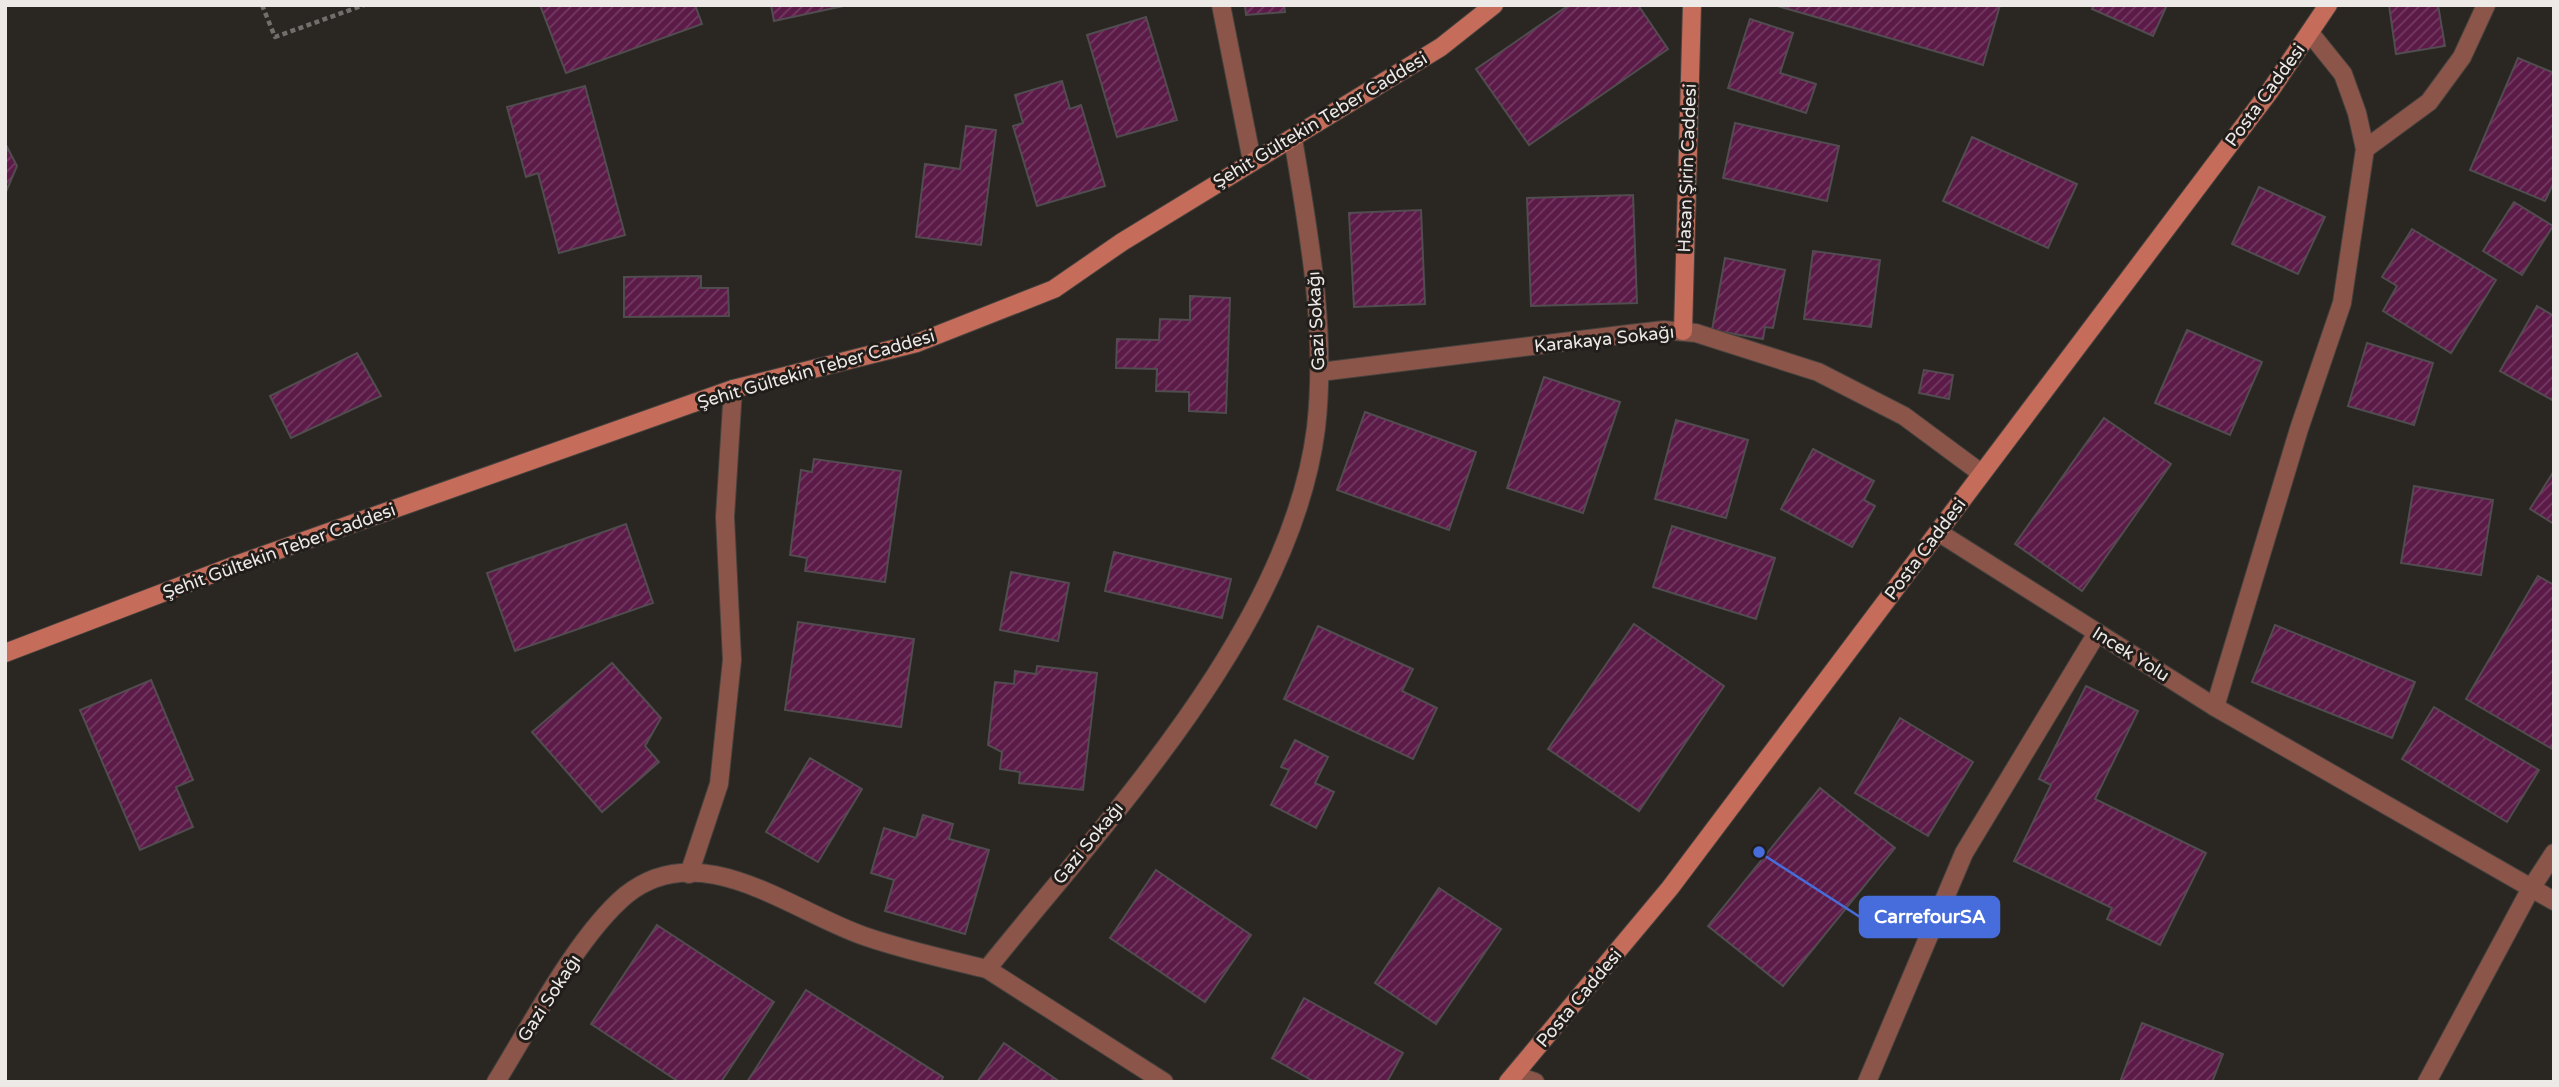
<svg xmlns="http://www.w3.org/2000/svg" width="2559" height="1087" font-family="'Varela Round',sans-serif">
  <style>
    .building { fill: url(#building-hatch); stroke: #514c4f; stroke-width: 2 }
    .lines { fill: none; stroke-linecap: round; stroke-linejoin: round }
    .street-casing { stroke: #45423e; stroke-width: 20 }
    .secondary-casing { stroke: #45423e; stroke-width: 20 }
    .path { stroke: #716e6b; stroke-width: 4.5; stroke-dasharray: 5 3.5; stroke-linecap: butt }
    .street { stroke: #8c5549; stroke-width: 18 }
    .secondary { stroke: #c56d5a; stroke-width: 18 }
    .labels { text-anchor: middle; stroke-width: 6; stroke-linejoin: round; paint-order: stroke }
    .street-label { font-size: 18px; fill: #ece9e7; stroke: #211d1a }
    .leader { fill: none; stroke: #466ddb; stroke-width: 2.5 }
    .callout-dot { fill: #466ddb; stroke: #211d1a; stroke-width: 2.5 }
    .callout { fill: #466ddb; stroke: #466ddb; stroke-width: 2.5 }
    .callout-label { font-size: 19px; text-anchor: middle; font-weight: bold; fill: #fff }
  </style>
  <defs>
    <pattern id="building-hatch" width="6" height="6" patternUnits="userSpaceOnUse" patternTransform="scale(1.75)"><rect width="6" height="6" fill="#5b1a47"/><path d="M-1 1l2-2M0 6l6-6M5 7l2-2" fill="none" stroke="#733b62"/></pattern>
  </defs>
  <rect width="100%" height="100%" fill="#2a2723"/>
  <g class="building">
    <path d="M 540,5 L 695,5 L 702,24 L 566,73 Z"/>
    <path d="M 771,5 L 848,5 L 774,21 Z"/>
    <path d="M 1245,5 L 1284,5 L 1285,12 L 1246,15 Z"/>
    <path d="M 1569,5 L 1638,5 L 1668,49 L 1529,145 L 1476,69 Z"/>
    <path d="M 1774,5 L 2000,5 L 1983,65 Z"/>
    <path d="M 2094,5 L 2167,5 L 2153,36 L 2092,9 Z"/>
    <path d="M 2389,5 L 2438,5 L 2445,46 L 2396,54 Z"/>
    <path d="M 1146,17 L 1177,120 L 1117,137 L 1087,35 Z"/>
    <path d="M 1750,19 L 1793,33 L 1780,73 L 1816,84 L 1806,113 L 1728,88 Z"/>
    <path d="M 2518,58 L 2554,73 L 2554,182 L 2545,201 L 2470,170 Z"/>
    <path d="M 1062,81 L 1070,109 L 1081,105 L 1105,186 L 1037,206 L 1013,126 L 1023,123 L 1015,95 Z"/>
    <path d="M 585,86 L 625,235 L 559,253 L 538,173 L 526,177 L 507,107 Z"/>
    <path d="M 1735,123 L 1839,146 L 1827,201 L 1723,178 Z"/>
    <path d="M 966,126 L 996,130 L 981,245 L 916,237 L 925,164 L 960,169 Z"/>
    <path d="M 1972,137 L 2077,184 L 2048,248 L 1943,201 Z"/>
    <path d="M 5,143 L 17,166 L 5,194 Z"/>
    <path d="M 2259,187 L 2325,217 L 2298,274 L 2232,244 Z"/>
    <path d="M 1633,195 L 1637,303 L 1531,306 L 1527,198 Z"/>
    <path d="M 2514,202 L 2553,226 L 2522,275 L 2483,251 Z"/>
    <path d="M 1421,210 L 1425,304 L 1354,307 L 1349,213 Z"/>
    <path d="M 2412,229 L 2496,280 L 2451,353 L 2383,311 L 2397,286 L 2382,277 Z"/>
    <path d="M 1813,251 L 1880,260 L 1871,327 L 1804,319 Z"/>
    <path d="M 1725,258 L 1785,270 L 1773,328 L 1765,327 L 1763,339 L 1712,330 Z"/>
    <path d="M 701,276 L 701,288 L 728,288 L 729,316 L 624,317 L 624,277 Z"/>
    <path d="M 1190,296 L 1230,298 L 1226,413 L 1189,411 L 1189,392 L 1156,391 L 1157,369 L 1116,368 L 1117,339 L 1159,340 L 1160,319 L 1190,320 Z"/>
    <path d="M 2537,306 L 2554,316 L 2554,401 L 2500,371 Z"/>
    <path d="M 2187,330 L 2262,362 L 2230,435 L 2155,403 Z"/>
    <path d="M 2367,343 L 2433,363 L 2414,425 L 2348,406 Z"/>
    <path d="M 357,353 L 381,396 L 291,438 L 270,396 Z"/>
    <path d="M 1924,370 L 1953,375 L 1949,399 L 1919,393 Z"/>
    <path d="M 1544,377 L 1620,402 L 1583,513 L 1507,488 Z"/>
    <path d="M 1365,412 L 1476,452 L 1449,530 L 1337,490 Z"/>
    <path d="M 2104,418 L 2171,464 L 2082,591 L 2015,544 Z"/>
    <path d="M 1676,420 L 1748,440 L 1726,518 L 1655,499 Z"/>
    <path d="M 1813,449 L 1874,481 L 1864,500 L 1875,506 L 1852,547 L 1781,509 Z"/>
    <path d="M 814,459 L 901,471 L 885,582 L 805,571 L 807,558 L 790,555 L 801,470 L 812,472 Z"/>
    <path d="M 2554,471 L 2554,524 L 2530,509 Z"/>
    <path d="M 2414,486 L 2493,500 L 2481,575 L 2401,563 Z"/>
    <path d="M 626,524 L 653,603 L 515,651 L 487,573 Z"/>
    <path d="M 1672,526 L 1775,558 L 1756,619 L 1653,587 Z"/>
    <path d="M 1114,552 L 1231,579 L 1222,618 L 1105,591 Z"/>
    <path d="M 1011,572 L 1069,583 L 1058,641 L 1000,630 Z"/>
    <path d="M 2538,576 L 2554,585 L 2554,750 L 2466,699 Z"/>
    <path d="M 798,622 L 914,639 L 901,727 L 785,710 Z"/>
    <path d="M 1634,624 L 1724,686 L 1639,811 L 1548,749 Z"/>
    <path d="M 2275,625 L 2415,682 L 2392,738 L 2252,682 Z"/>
    <path d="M 1318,626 L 1413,669 L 1402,691 L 1437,708 L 1413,759 L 1284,699 Z"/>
    <path d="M 612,663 L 661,718 L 645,746 L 659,762 L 602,812 L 532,732 Z"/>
    <path d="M 1037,666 L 1097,673 L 1083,790 L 1019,783 L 1020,772 L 1000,769 L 1002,752 L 988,745 L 995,682 L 1014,684 L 1015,671 L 1036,674 Z"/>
    <path d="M 151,680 L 193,780 L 176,787 L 193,827 L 140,850 L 80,710 Z"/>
    <path d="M 2086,686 L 2138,711 L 2095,799 L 2206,853 L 2160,945 L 2107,919 L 2112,908 L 2014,861 L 2051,785 L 2039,779 Z"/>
    <path d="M 2434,707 L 2539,770 L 2507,822 L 2402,759 Z"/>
    <path d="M 1900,718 L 1973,762 L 1928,836 L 1855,793 Z"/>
    <path d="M 1295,740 L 1328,757 L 1315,783 L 1334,792 L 1316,828 L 1271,805 L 1289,770 L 1281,767 Z"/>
    <path d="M 810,758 L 862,789 L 818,862 L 766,832 Z"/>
    <path d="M 1820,788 L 1895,848 L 1783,986 L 1708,926 Z"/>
    <path d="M 923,815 L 953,824 L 949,839 L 989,850 L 965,934 L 885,911 L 894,880 L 871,873 L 884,828 L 916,838 Z"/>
    <path d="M 1156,870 L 1251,935 L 1205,1002 L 1110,938 Z"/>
    <path d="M 1439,888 L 1501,929 L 1436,1024 L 1375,983 Z"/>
    <path d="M 657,925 L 774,1002 L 721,1082 L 679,1082 L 591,1024 Z"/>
    <path d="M 806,990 L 943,1077 L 941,1082 L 747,1082 Z"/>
    <path d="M 1304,998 L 1403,1053 L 1387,1082 L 1315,1082 L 1272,1058 Z"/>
    <path d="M 2142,1023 L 2223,1054 L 2212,1082 L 2120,1082 Z"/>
    <path d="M 1004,1043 L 1060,1082 L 977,1082 Z"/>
  </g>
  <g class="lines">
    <defs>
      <g id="street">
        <path d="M 1221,5 L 1252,161"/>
        <path d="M 2365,149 L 2429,102 L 2462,57 L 2486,5"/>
        <path d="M 1320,372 L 1629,334 L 1664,330 L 1696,333 L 1818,372 L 1904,416 L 1981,473"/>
        <path d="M 1938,532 L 2215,707 L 2554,901"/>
        <path d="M 2215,707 L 2299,429 L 2342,303 L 2365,149 L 2357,113 L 2343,74 L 2310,33"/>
        <path d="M 689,874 L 719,784 L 732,660 L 725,517 L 733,389"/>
        <path d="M 987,969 L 1164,1082"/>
        <path d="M 1514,1075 L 1535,1082"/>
        <path d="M 496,1082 C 530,1027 578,935 626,895 C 701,835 791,911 864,936 C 904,950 945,959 987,969 C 1109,817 1291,627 1316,428 C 1327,331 1309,234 1293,139"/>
        <path d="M 1867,1082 L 1964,853 L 2097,633"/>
        <path d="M 2427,1082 L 2530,890 L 2554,853"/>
      </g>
      <g id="secondary">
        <path d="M 1683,331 L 1692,5"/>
        <path d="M 5,653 L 233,566 L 733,389 L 917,343 L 1054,289 L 1122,242 L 1441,47 L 1494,5"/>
        <path d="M 1508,1082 L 1670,888 L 2270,91 L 2328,5"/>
      </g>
    </defs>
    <use href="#street" class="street-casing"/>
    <use href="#secondary" class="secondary-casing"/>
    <path class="path" d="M 262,5 L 275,37 L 364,5"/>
    <use href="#street" class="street"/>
    <use href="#secondary" class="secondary"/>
  </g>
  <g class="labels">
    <g class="street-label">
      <text transform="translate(2265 95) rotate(-54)" y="6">Posta Caddesi</text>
      <text transform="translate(1320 120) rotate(-31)" y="6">Şehit Gültekin Teber Caddesi</text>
      <text transform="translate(1687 168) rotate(-88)" y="6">Hasan Şirin Caddesi</text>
      <text transform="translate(1316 321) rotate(-93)" y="6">Gazi Sokağı</text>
      <text transform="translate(1604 339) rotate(-6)" y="6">Karakaya Sokağı</text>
      <text transform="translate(816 369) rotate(-16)" y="6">Şehit Gültekin Teber Caddesi</text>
      <text transform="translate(1925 549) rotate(-53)" y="6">Posta Caddesi</text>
      <text transform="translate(279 551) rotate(-20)" y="6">Şehit Gültekin Teber Caddesi</text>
      <text transform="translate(2131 654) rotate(32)" y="6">Incek Yolu</text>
      <text transform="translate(1088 843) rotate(-51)" y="6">Gazi Sokağı</text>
      <text transform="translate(549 998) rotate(-57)" y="6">Gazi Sokağı</text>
      <text transform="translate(1579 998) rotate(-50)" y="6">Posta Caddesi</text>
    </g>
  </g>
  <path class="leader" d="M1759 852L1860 917"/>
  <circle class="callout-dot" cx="1759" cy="852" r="7"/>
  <rect class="callout" x="1860" y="897" width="139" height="40" rx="7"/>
  <g class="callout-label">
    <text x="1930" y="923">CarrefourSA</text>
  </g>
  <rect width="2559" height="1087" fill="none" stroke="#ece9e7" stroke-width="14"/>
</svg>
